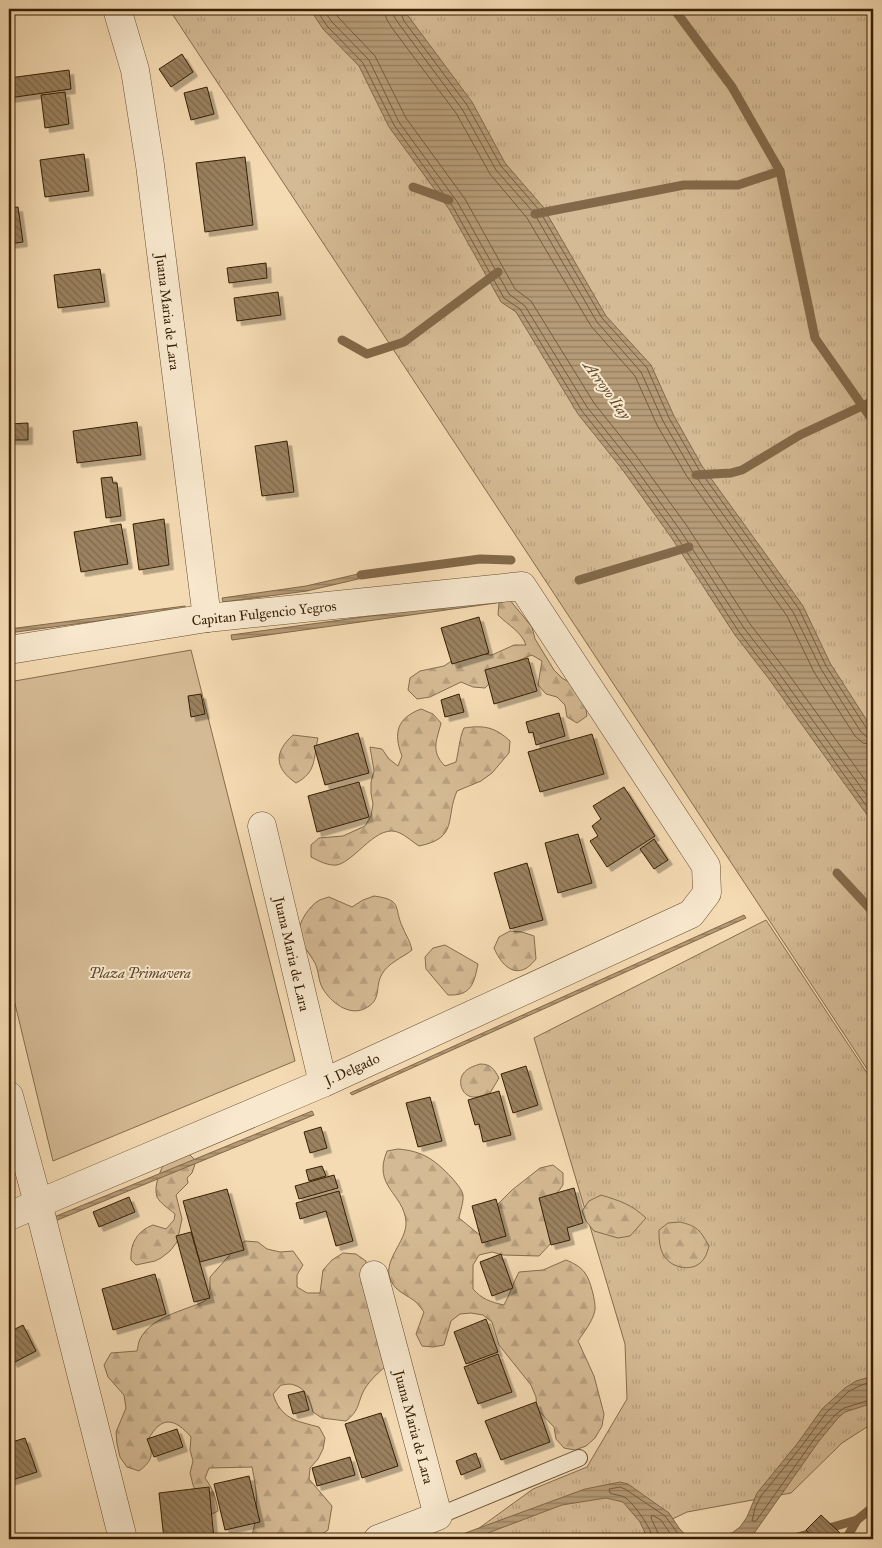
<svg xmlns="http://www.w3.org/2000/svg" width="882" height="1548" font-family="'IM FELL Great Primer',serif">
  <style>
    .grass { fill: url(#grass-tufts); stroke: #866d4c }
    .forest { fill: url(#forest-firs); stroke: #866d4c }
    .park { fill: #d5bb95; stroke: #866d4c }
    .water { fill: url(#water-rules); stroke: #836949 }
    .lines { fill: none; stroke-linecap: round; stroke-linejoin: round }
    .shore { stroke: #765d3d; stroke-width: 1 }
    .stream { stroke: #836949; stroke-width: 9 }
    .building { fill: url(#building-back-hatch); stroke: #381f03; filter: url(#shadow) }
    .lane-casing { stroke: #674e2f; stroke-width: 18 }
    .street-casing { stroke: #674e2f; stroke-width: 29 }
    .lane { stroke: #f8e8ce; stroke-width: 16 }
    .street { stroke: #f8e8ce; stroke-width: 28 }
    .labels { text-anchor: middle; stroke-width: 4; stroke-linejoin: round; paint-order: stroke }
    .street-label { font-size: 14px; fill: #381f03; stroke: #f8e8ce }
    .park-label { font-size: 14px; font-style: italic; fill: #5f4628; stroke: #f8e8ce }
    .water-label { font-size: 15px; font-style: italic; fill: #644a2c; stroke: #f8e8ce }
  </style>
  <defs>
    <pattern id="grass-tufts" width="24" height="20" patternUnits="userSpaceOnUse" patternTransform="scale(1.25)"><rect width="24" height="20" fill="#d5bb95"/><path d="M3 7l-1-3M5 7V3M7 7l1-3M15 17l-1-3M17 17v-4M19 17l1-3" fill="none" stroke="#b8a07f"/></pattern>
    <pattern id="forest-firs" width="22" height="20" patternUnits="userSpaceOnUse" patternTransform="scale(1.25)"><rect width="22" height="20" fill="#d5bb95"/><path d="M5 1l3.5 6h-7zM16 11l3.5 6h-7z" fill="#b8a07f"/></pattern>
    <pattern id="water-rules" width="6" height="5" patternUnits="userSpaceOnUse" patternTransform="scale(1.25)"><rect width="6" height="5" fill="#b59b77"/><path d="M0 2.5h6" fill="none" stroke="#947e5f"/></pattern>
    <pattern id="building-back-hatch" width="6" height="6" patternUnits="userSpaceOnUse" patternTransform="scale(1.25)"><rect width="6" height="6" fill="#9a815f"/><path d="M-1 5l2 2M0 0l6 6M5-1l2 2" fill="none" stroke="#7f694c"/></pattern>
    <filter id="shadow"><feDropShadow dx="4.5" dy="4.5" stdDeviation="0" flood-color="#0004"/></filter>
  </defs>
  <rect width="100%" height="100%" fill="#f5dbb3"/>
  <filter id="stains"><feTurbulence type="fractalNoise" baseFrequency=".004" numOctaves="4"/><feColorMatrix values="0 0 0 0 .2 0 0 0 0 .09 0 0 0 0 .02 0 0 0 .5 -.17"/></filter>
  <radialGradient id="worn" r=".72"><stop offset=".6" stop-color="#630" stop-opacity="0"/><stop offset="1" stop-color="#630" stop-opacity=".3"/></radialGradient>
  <g class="grass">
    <path d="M 169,9 L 873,9 L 873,1078 Z"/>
    <path d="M 766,920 L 873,1082 L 873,1423 L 842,1443 L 791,1493 L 687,1512 L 631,1539 L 464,1539 L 533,1489 L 587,1467 L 627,1399 L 625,1344 L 534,1038 Z"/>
  </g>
  <g class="forest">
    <path d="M 509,599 L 532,627 L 535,639 L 554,670 L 562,678 L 572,684 L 585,704 L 587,716 L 577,723 L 567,717 L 565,705 L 557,697 L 546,694 L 538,685 L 542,661 L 532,655 C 513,661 498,674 485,688 L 473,687 L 461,682 L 430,697 L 417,699 L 408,690 L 410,678 L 420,671 L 444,666 L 456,658 L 467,653 L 492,655 L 514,645 L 526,645 C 521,631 509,626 498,615 L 499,603 Z"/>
    <path d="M 421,709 L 433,714 L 441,723 C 437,740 430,751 445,766 L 456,762 C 459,750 459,739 464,728 C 484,725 495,727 510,741 L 509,753 L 492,773 L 481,781 L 457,791 C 445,818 459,838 419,846 C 413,842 406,836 400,833 C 377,822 357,860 337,865 C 328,866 319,861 311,857 L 311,845 L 319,838 L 343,836 L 365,826 L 371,816 L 373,804 L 371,793 L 371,782 L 374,771 L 370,747 L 382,749 L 389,759 L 398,766 L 402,756 C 393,733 397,718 421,709 Z"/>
    <path d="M 293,735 L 318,738 C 313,759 317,772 296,783 C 274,768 274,752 293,735 Z"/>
    <path d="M 374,896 C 404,900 393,908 403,928 C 407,938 409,938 412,950 C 402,958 388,963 382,974 C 374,988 383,1000 364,1009 C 348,1016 331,1002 323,989 C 318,981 319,971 315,963 C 310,954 300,943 299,933 C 298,922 310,906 318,901 C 321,899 326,898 329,897 L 352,907 L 363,900 Z"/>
    <path d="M 510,931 L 522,932 L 534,936 L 536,959 C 519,981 503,969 494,948 L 499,937 Z"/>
    <path d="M 445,945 L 478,964 C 474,984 471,996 448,995 L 426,969 L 425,957 L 433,948 Z"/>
    <path d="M 480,1064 C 491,1064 494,1069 499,1078 L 490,1093 C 485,1094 480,1097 475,1097 C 463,1098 457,1083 463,1074 C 467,1068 474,1066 480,1064 Z"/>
    <path d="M 398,1149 C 423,1151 435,1160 452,1178 C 456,1183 462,1189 463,1195 C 464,1201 460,1212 459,1218 L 487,1241 L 494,1208 L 512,1190 L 540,1168 L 553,1165 L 563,1173 L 563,1185 L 549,1204 L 555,1239 L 539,1256 L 503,1255 L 492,1252 L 479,1255 L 473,1265 L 473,1289 C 482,1299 490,1302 504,1305 C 510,1294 513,1283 519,1272 L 543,1270 L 566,1260 C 573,1263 580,1266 585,1273 C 590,1279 596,1302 595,1310 C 593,1321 584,1332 578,1341 L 594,1376 L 604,1414 L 602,1426 L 595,1438 L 586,1446 L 575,1450 L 564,1448 L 556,1439 L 554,1427 L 537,1409 L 536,1397 L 531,1385 L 499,1345 L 492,1322 L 483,1315 L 471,1313 L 460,1314 L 451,1321 L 444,1345 L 433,1347 L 422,1346 L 416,1334 L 424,1312 C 422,1309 419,1306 417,1303 C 408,1295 396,1292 391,1281 C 381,1261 407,1242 406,1222 C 404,1193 372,1187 387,1151 Z"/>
    <path d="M 187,1152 L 196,1161 L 192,1173 L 187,1178 L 188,1183 L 176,1195 L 182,1219 L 177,1242 L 170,1251 L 161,1258 L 155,1261 L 136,1265 L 131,1260 C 130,1244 137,1231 153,1225 L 166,1229 L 174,1220 L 175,1214 C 169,1209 160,1203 157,1197 C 153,1186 161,1170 165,1161 Z"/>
    <path d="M 601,1195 C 620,1201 631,1204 646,1218 L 630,1236 L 618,1238 L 594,1231 L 586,1221 L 582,1211 L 589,1201 Z"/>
    <path d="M 680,1222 C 697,1226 700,1230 709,1246 C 708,1249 707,1254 705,1257 C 696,1274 670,1269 663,1254 C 659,1246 659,1238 659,1230 L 668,1223 Z"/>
    <path d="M 245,1241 L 258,1242 L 267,1249 L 280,1252 L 293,1251 L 303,1265 L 297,1275 L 297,1287 L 307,1293 L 320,1293 L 323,1270 L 332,1260 L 343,1253 L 356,1254 L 366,1261 L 367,1284 L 386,1366 C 378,1373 370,1380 364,1390 C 357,1404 360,1410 346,1421 L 322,1418 L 313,1412 C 310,1401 306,1388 294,1385 C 290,1383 284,1385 281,1385 L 273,1394 C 281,1419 296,1421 319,1427 L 325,1438 L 323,1449 L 318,1459 L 310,1468 L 309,1479 L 332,1506 L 328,1530 L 315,1539 L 250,1539 C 260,1516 257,1492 252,1467 L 209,1468 L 205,1478 C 213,1489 216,1498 218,1511 L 208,1516 L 193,1485 L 190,1473 L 193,1461 L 190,1450 L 191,1437 C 175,1418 161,1415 148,1440 C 154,1455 152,1461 139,1471 L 127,1467 L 120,1457 L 117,1444 L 116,1432 L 126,1408 L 124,1395 L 108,1377 L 104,1365 L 111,1353 L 137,1351 C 138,1348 138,1343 140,1339 C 152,1316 184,1311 205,1301 L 210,1289 L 210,1277 L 235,1249 Z"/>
  </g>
  <path class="park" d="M 191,650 L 295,1061 L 53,1161 L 9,979 L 9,682 Z"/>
  <g class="water">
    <path d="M 310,9 L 403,9 L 472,102 L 505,163 L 543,207 L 606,316 L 651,365 L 674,416 L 702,466 L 803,606 L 830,663 L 873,730 L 873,823 L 769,679 L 735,635 L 671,537 L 622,469 L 578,414 L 516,312 L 501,302 L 449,209 L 389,127 L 359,66 L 323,29 Z"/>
    <path d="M 371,571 L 371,576 L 307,591 L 223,602 L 222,598 L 306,586 Z"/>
    <path d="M 502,598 L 503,602 L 232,640 L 231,635 Z"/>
    <path d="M 185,606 L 186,609 L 9,633 L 9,629 Z"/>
    <path d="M 744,915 L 746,918 L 352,1095 L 350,1093 Z"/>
    <path d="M 312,1111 L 314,1115 L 55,1221 L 54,1217 Z"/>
    <path d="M 873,1376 L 873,1403 L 845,1412 L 838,1418 L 819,1441 L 750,1539 L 707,1539 L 718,1535 L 732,1533 L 740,1527 L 747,1517 L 757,1493 L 797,1444 L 822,1409 L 845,1388 L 856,1381 Z"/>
    <path d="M 620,1482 L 628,1484 L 669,1513 L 679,1528 L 689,1539 L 648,1539 L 640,1522 L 623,1502 L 606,1498 L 562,1505 L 472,1539 L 449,1539 L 585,1489 Z"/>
  </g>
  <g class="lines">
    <g class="shore">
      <path d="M 316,9 L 327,26 L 363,63 L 394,125 L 453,207 L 504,298 L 520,309 L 582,411 L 626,466 L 675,534 L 739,632 L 773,676 L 873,815"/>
      <path d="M 323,9 L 332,22 L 369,60 L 399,122 L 458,203 L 509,294 L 525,306 L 587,407 L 631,462 L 680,530 L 744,628 L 778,672 L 873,804"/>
      <path d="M 332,9 L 338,17 L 375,56 L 406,118 L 465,199 L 515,289 L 531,301 L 594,403 L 637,457 L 687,526 L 750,624 L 784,668 L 873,791"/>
      <path d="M 385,9 L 386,18 L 392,28 L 456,113 L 490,174 L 527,218 L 591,326 L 635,376 L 657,425 L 686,475 L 787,616 L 814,672 L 855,736 L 863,743 L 873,745"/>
      <path d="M 392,9 L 393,15 L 399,24 L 462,109 L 496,170 L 534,213 L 597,322 L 641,372 L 663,421 L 692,471 L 793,612 L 821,669 L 861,732 L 867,737 L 873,738"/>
      <path d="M 399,9 L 404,21 L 467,105 L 501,166 L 539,210 L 602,318 L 647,368 L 669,418 L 698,468 L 799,609 L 826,666 L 867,729 L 873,731"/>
      <path d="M 873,1381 L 859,1386 L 848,1392 L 826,1413 L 801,1447 L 761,1496 L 755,1508 L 752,1521 L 756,1521 L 815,1438 L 835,1415 L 844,1408 L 873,1399"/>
      <path d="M 653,1539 C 652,1529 634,1504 626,1498 C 622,1495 614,1495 610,1493 L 609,1489 L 620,1487 L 625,1489 L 665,1516 L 682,1539"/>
      <path d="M 659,1539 L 658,1533 L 651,1518 L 652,1515 L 661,1520 L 674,1539"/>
    </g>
    <g class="stream">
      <path d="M 674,9 L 732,87 L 780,171 L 815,338 L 873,421"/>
      <path d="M 413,187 L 449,200"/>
      <path d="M 535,214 L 684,185 L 738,185 L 780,171"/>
      <path d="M 342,340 L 367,354 L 404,342 L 498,272"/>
      <path d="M 696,475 L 731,473 L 742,470 L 800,435 L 873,401"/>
      <path d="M 361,575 L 480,559 L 511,560"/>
      <path d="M 579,580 L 689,547"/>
      <path d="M 837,873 L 873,912"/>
      <path d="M 791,1539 L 857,1520"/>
      <path d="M 846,1539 L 857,1520 L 873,1507"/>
    </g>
  </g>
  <g class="building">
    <path d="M 182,54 L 193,72 L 171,87 L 159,69 Z"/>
    <path d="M 69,70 L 71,89 L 9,98 L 9,78 Z"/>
    <path d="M 207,87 L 214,114 L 191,120 L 184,93 Z"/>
    <path d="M 65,92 L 69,124 L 45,128 L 41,95 Z"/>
    <path d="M 84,154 L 89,191 L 45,197 L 40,160 Z"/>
    <path d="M 245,157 L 253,225 L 205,232 L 196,163 Z"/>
    <path d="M 18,207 L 23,242 L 9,244 L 9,208 Z"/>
    <path d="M 266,263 L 267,278 L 229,283 L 227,268 Z"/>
    <path d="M 100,269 L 105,302 L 58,308 L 54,275 Z"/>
    <path d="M 278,292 L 281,315 L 237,321 L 234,298 Z"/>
    <path d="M 137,422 L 141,455 L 77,463 L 73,431 Z"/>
    <path d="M 28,423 L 28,440 L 9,440 L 9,424 Z"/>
    <path d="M 287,441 L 294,492 L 262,496 L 255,446 Z"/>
    <path d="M 112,477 L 113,483 L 117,483 L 121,516 L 106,518 L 101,478 Z"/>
    <path d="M 164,519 L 169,565 L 139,570 L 133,524 Z"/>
    <path d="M 121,524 L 128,564 L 81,572 L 74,532 Z"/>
    <path d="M 479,617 L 489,653 L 452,664 L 441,628 Z"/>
    <path d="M 528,658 L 537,691 L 494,704 L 485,670 Z"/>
    <path d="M 201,694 L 205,714 L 191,717 L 188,696 Z"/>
    <path d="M 459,694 L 464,712 L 445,717 L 441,700 Z"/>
    <path d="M 559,713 L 565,736 L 536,745 L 533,732 L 529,733 L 526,722 Z"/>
    <path d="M 358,733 L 369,773 L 325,785 L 314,746 Z"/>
    <path d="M 592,734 L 604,774 L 540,792 L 528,752 Z"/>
    <path d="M 359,782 L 369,817 L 317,832 L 308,796 Z"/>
    <path d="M 624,787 L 655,836 L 607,867 L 590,841 L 598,836 L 592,826 L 601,819 L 593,806 Z"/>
    <path d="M 578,834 L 592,883 L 558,893 L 545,843 Z"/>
    <path d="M 654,839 L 668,860 L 654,869 L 640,849 Z"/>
    <path d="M 527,863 L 543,920 L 510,929 L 494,873 Z"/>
    <path d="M 526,1066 L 538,1105 L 513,1113 L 501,1074 Z"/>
    <path d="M 499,1091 L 511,1135 L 483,1142 L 479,1124 L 475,1125 L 468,1100 Z"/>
    <path d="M 430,1097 L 442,1141 L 418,1147 L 406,1103 Z"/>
    <path d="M 321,1127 L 327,1148 L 310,1153 L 304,1132 Z"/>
    <path d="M 322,1166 L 326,1176 L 309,1181 L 306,1170 Z"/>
    <path d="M 334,1175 L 338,1188 L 299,1199 L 295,1186 Z"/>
    <path d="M 574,1188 L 583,1223 L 567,1228 L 570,1240 L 551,1245 L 539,1198 Z"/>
    <path d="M 227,1189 L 244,1250 L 200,1262 L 183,1201 Z"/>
    <path d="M 339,1191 L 353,1241 L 336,1246 L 326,1211 L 300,1219 L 296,1203 Z"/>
    <path d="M 129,1197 L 135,1212 L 99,1227 L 93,1212 Z"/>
    <path d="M 496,1199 L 506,1236 L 482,1243 L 472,1206 Z"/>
    <path d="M 191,1232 L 210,1298 L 194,1302 L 176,1236 Z"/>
    <path d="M 501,1254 L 513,1288 L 492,1296 L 480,1262 Z"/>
    <path d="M 155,1274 L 166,1314 L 113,1330 L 102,1289 Z"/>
    <path d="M 486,1319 L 498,1352 L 466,1364 L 454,1332 Z"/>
    <path d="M 23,1325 L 36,1351 L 13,1363 L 9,1355 L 9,1332 Z"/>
    <path d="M 498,1354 L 512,1392 L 478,1404 L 464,1367 Z"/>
    <path d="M 304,1391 L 309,1410 L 293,1414 L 288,1395 Z"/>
    <path d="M 536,1402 L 550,1442 L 501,1460 L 485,1421 Z"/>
    <path d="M 381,1413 L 398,1466 L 362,1478 L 345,1424 Z"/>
    <path d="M 177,1429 L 183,1447 L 154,1457 L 147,1439 Z"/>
    <path d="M 25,1438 L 37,1472 L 9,1481 L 9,1443 Z"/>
    <path d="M 476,1453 L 481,1467 L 461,1475 L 456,1461 Z"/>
    <path d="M 350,1457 L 355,1475 L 317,1486 L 312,1468 Z"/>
    <path d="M 249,1476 L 260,1522 L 225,1530 L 214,1484 Z"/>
    <path d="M 209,1487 L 214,1539 L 164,1539 L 159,1493 Z"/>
    <path d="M 821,1515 L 841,1534 L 836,1539 L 816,1539 L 806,1530 Z"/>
  </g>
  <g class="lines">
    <defs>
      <path id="lane" d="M 438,1516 L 579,1458"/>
      <g id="street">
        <path d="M 117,9 L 135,70 L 150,165 L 207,618"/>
        <path d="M 9,650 L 207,618 L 522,586 L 706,866 L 707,893 L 691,914 L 323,1083 L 9,1216"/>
        <path d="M 262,826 L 323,1083"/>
        <path d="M 9,1096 L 38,1203 L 123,1539"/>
        <path d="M 374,1275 L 438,1516 L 378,1539"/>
      </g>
    </defs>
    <use href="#lane" class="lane-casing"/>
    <use href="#street" class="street-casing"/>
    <use href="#lane" class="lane"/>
    <use href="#street" class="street"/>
  </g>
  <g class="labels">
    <g class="street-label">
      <text transform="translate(168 312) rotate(83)" y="5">Juana Maria de Lara</text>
      <text transform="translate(264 613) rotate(-6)" y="5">Capitan Fulgencio Yegros</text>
      <text transform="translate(292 954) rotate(77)" y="5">Juana Maria de Lara</text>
      <text transform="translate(352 1069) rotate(-24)" y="5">J. Delgado</text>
      <text transform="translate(414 1427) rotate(75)" y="5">Juana Maria de Lara</text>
    </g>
    <g class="park-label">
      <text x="140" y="978">Plaza Primavera</text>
    </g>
    <g class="water-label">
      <text transform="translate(607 390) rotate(54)" y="5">Arroyo Itay</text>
    </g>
  </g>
  <rect width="882" height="1548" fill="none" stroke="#f5dbb3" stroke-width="30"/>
  <rect x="10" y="10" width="862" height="1528" fill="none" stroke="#381f03" stroke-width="2.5"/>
  <rect x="15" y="15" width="852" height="1518" fill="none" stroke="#381f03"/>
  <rect width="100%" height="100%" filter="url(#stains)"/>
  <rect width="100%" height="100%" fill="url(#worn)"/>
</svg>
